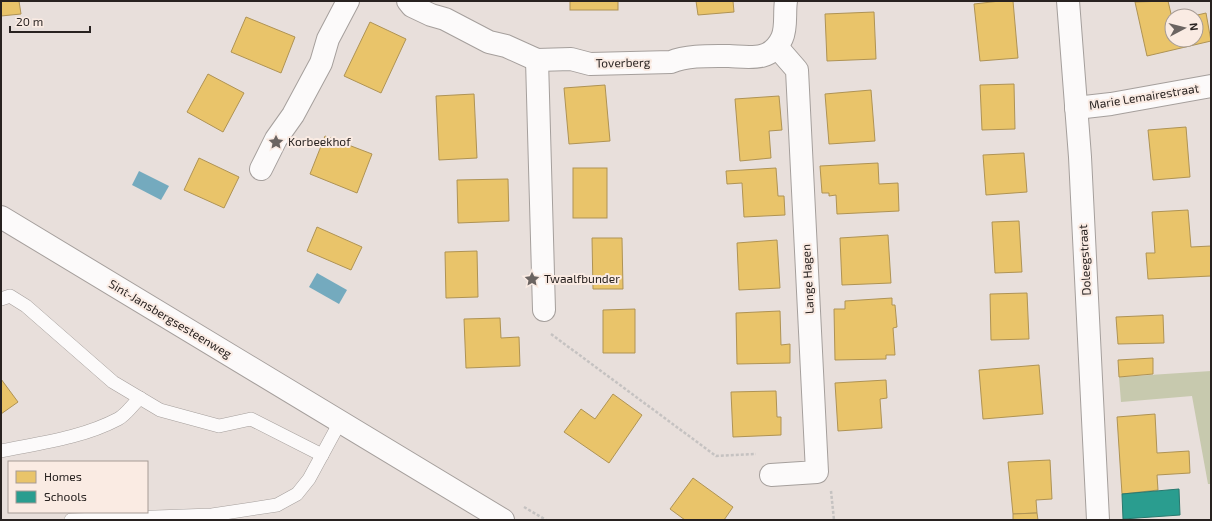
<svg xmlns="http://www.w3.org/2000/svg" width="1212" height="521" font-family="'Exo 2',sans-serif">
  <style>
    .green { fill: #c7c9ae }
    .water { fill: #74aabe }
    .homes { fill: #e9c46a; stroke: #af9354 }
    .schools { fill: #2a9d8f; stroke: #29786e }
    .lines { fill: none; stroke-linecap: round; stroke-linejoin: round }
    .service-casing { stroke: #a59f9c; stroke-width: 14 }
    .minor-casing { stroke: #a59f9c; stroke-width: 24 }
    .tertiary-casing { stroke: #a59f9c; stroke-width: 24 }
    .secondary-casing { stroke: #a59f9c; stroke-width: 24 }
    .path { stroke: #c5c2c1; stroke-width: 2.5; stroke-dasharray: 3 2; stroke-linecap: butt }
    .service { stroke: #fcfafa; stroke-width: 13 }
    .minor { stroke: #fcfafa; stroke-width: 22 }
    .tertiary { stroke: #fcfafa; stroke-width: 22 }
    .secondary { stroke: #fcfafa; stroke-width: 22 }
    .labels { text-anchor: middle; stroke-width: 4; stroke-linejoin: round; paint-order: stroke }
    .street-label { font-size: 12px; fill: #282220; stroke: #faebe3 }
    .poi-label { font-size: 12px; fill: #282220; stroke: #faebe3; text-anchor: start }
  </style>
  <rect width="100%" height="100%" fill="#e8dfdb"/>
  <path class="green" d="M 1211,371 L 1211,484 L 1208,484 L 1192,396 L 1121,402 L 1119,377 Z"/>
  <g class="water">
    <path d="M 139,171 L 169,186 L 161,200 L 132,185 Z"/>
    <path d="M 317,273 L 347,290 L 339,304 L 309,287 Z"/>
  </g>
  <g class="homes">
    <path d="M 1,1 L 19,1 L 21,14 L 1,16 Z"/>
    <rect x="570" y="1" width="48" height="9"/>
    <path d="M 696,1 L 733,1 L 734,12 L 698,15 Z"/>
    <path d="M 1000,1 L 1013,1 L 1018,58 L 980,61 L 974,4 Z"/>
    <path d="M 1168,1 L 1172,18 L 1172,40 L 1196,40 L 1196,16 L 1193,16 L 1206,13 L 1211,41 L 1147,56 L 1135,2 Z"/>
    <path d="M 874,12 L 876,59 L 827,61 L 825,14 Z"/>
    <path d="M 246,17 L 295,37 L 281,73 L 231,52 Z"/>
    <path d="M 370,22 L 406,39 L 381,93 L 344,76 Z"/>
    <path d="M 208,74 L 244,93 L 223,132 L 187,112 Z"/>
    <path d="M 1014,84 L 1015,129 L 982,130 L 980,85 Z"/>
    <path d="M 605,85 L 610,141 L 569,144 L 564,88 Z"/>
    <path d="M 871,90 L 875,141 L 829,144 L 825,94 Z"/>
    <path d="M 474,94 L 477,158 L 439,160 L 436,96 Z"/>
    <path d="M 779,96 L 782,130 L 769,131 L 771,158 L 740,161 L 735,99 Z"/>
    <path d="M 1186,127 L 1190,177 L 1153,180 L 1148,130 Z"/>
    <path d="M 325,136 L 372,154 L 357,193 L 310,174 Z"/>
    <path d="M 1024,153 L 1027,192 L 986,195 L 983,155 Z"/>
    <path d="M 199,158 L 239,177 L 224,208 L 184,190 Z"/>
    <path d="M 878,163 L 879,184 L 898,183 L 899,211 L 837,214 L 836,195 L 829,196 L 829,193 L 822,193 L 820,166 Z"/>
    <rect x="573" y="168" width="34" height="50"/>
    <path d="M 776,168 L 778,196 L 784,196 L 785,215 L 744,217 L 742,183 L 727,184 L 726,171 Z"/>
    <path d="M 508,179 L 509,221 L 458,223 L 457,180 Z"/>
    <path d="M 1188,210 L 1191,247 L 1211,246 L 1211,276 L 1148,279 L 1146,253 L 1155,253 L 1152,212 Z"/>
    <path d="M 1019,221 L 1022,272 L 995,273 L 992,222 Z"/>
    <path d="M 317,227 L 362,247 L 351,270 L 307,251 Z"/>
    <path d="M 888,235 L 891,283 L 842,285 L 840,238 Z"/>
    <path d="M 592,238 L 622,238 L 623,289 L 593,289 Z"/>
    <path d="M 777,240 L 780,288 L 739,290 L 737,243 Z"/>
    <path d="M 477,251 L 478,297 L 446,298 L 445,252 Z"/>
    <path d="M 1027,293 L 1029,339 L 991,340 L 990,294 Z"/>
    <path d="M 892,298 L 892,305 L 895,305 L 897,327 L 893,328 L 895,355 L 886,355 L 886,359 L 835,360 L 834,309 L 845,309 L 845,301 Z"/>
    <path d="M 635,309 L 635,353 L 603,353 L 603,310 Z"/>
    <path d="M 780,311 L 781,345 L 790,344 L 790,363 L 737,364 L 736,313 Z"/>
    <path d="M 1163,315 L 1164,343 L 1118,344 L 1116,317 Z"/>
    <path d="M 500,318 L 501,338 L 519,337 L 520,366 L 466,368 L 464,319 Z"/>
    <path d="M 1153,358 L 1153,374 L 1119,377 L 1118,360 Z"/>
    <path d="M 1039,365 L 1043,414 L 983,419 L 979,370 Z"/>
    <path d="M 1,379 L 18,402 L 1,414 Z"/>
    <path d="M 886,380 L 887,398 L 880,399 L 882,428 L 838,431 L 835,383 Z"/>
    <path d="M 776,391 L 777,417 L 781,417 L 781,435 L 733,437 L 731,392 Z"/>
    <path d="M 613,394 L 642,415 L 609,463 L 564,432 L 581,409 L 595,419 Z"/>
    <path d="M 1155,414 L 1157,453 L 1189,451 L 1190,473 L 1157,475 L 1158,490 L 1122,494 L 1117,417 Z"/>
    <path d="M 1050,460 L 1052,499 L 1036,500 L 1037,513 L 1013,514 L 1008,462 Z"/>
    <path d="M 693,478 L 733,507 L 724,520 L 685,520 L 670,509 Z"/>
    <path d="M 1037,513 L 1038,520 L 1013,520 L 1013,514 Z"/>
  </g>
  <path class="schools" d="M 1179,489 L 1180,515 L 1123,519 L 1122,494 Z"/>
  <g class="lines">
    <defs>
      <g id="service">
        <path d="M 1,299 L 10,296 L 26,306 L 113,382 L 160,410 L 219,426 L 251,419 L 322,455"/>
        <path d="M 1,451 C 40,443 82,438 118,419 C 126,415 133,404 140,398"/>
        <path d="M 71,520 L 212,515 L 277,505 L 297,494 L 309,479 L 340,422"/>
      </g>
      <g id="minor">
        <path d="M 408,1 L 412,6 L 431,15 L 445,19 L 489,42 L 506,46 L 537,60 L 571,59 L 590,64 L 671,62 C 687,55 711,56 729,56 C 750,57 771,62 782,38 C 787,27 784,13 786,1"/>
        <path d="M 537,60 L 544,310"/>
        <path d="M 1076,108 L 1111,104 L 1211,86"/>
        <path d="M 261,169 L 276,139 L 293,115 L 321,63 L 328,39 L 348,1"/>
        <path d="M 771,475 L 817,472 L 797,70 L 777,47"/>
      </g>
      <path id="tertiary" d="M 1068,1 L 1080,157 L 1098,520"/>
      <path id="secondary" d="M 1,217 L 503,520"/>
    </defs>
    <use href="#service" class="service-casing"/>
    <use href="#minor" class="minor-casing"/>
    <use href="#tertiary" class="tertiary-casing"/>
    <use href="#secondary" class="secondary-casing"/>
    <g class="path">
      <path d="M 551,334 L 716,456 L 756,454"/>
      <path d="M 831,491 L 834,520"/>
      <path d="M 524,507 L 546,520"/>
    </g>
    <use href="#service" class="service"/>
    <use href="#minor" class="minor"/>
    <use href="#tertiary" class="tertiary"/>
    <use href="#secondary" class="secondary"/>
  </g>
  <defs>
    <symbol id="sight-bare" viewBox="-9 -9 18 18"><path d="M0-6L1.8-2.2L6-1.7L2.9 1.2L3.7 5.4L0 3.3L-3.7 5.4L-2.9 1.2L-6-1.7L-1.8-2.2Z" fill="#6b6461" stroke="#faebe3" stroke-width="2.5" paint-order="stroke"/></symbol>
  </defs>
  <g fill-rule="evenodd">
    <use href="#sight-bare" x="265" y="131" width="22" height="22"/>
    <use href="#sight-bare" x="521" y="268" width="22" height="22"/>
  </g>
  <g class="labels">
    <g class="street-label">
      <text transform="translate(623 63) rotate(-1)" y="4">Toverberg</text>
      <text transform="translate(1144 97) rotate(-9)" y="4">Marie Lemairestraat</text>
      <text transform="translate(1085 260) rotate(-93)" y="4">Doleegstraat</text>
      <text transform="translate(808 279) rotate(-93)" y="4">Lange Hagen</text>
      <text transform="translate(170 319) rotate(31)" y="4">Sint-Jansbergsesteenweg</text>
    </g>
    <g class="poi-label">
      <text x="288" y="146">Korbeekhof</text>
      <text x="544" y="283">Twaalfbunder</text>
    </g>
  </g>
  <rect width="1212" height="521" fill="none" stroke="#282220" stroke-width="4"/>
  <rect x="8" y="461" width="140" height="52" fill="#faebe3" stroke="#a69b95"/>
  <rect x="16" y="471" width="20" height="12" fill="#e9c46a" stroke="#a69b95"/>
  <text x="44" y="481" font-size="12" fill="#282220">Homes</text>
  <rect x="16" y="491" width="20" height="12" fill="#2a9d8f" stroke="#a69b95"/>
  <text x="44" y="501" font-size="12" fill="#282220">Schools</text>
  <g transform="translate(1184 28) rotate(83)"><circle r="19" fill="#faebe3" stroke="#a69b95"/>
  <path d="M0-3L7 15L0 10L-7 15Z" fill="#6b6461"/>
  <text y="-6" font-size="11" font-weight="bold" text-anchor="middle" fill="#282220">N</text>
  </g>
  <path d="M10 26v6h80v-6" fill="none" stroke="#282220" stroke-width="2"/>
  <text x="16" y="26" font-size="12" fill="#282220" stroke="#faebe3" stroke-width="3" paint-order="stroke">20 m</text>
</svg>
